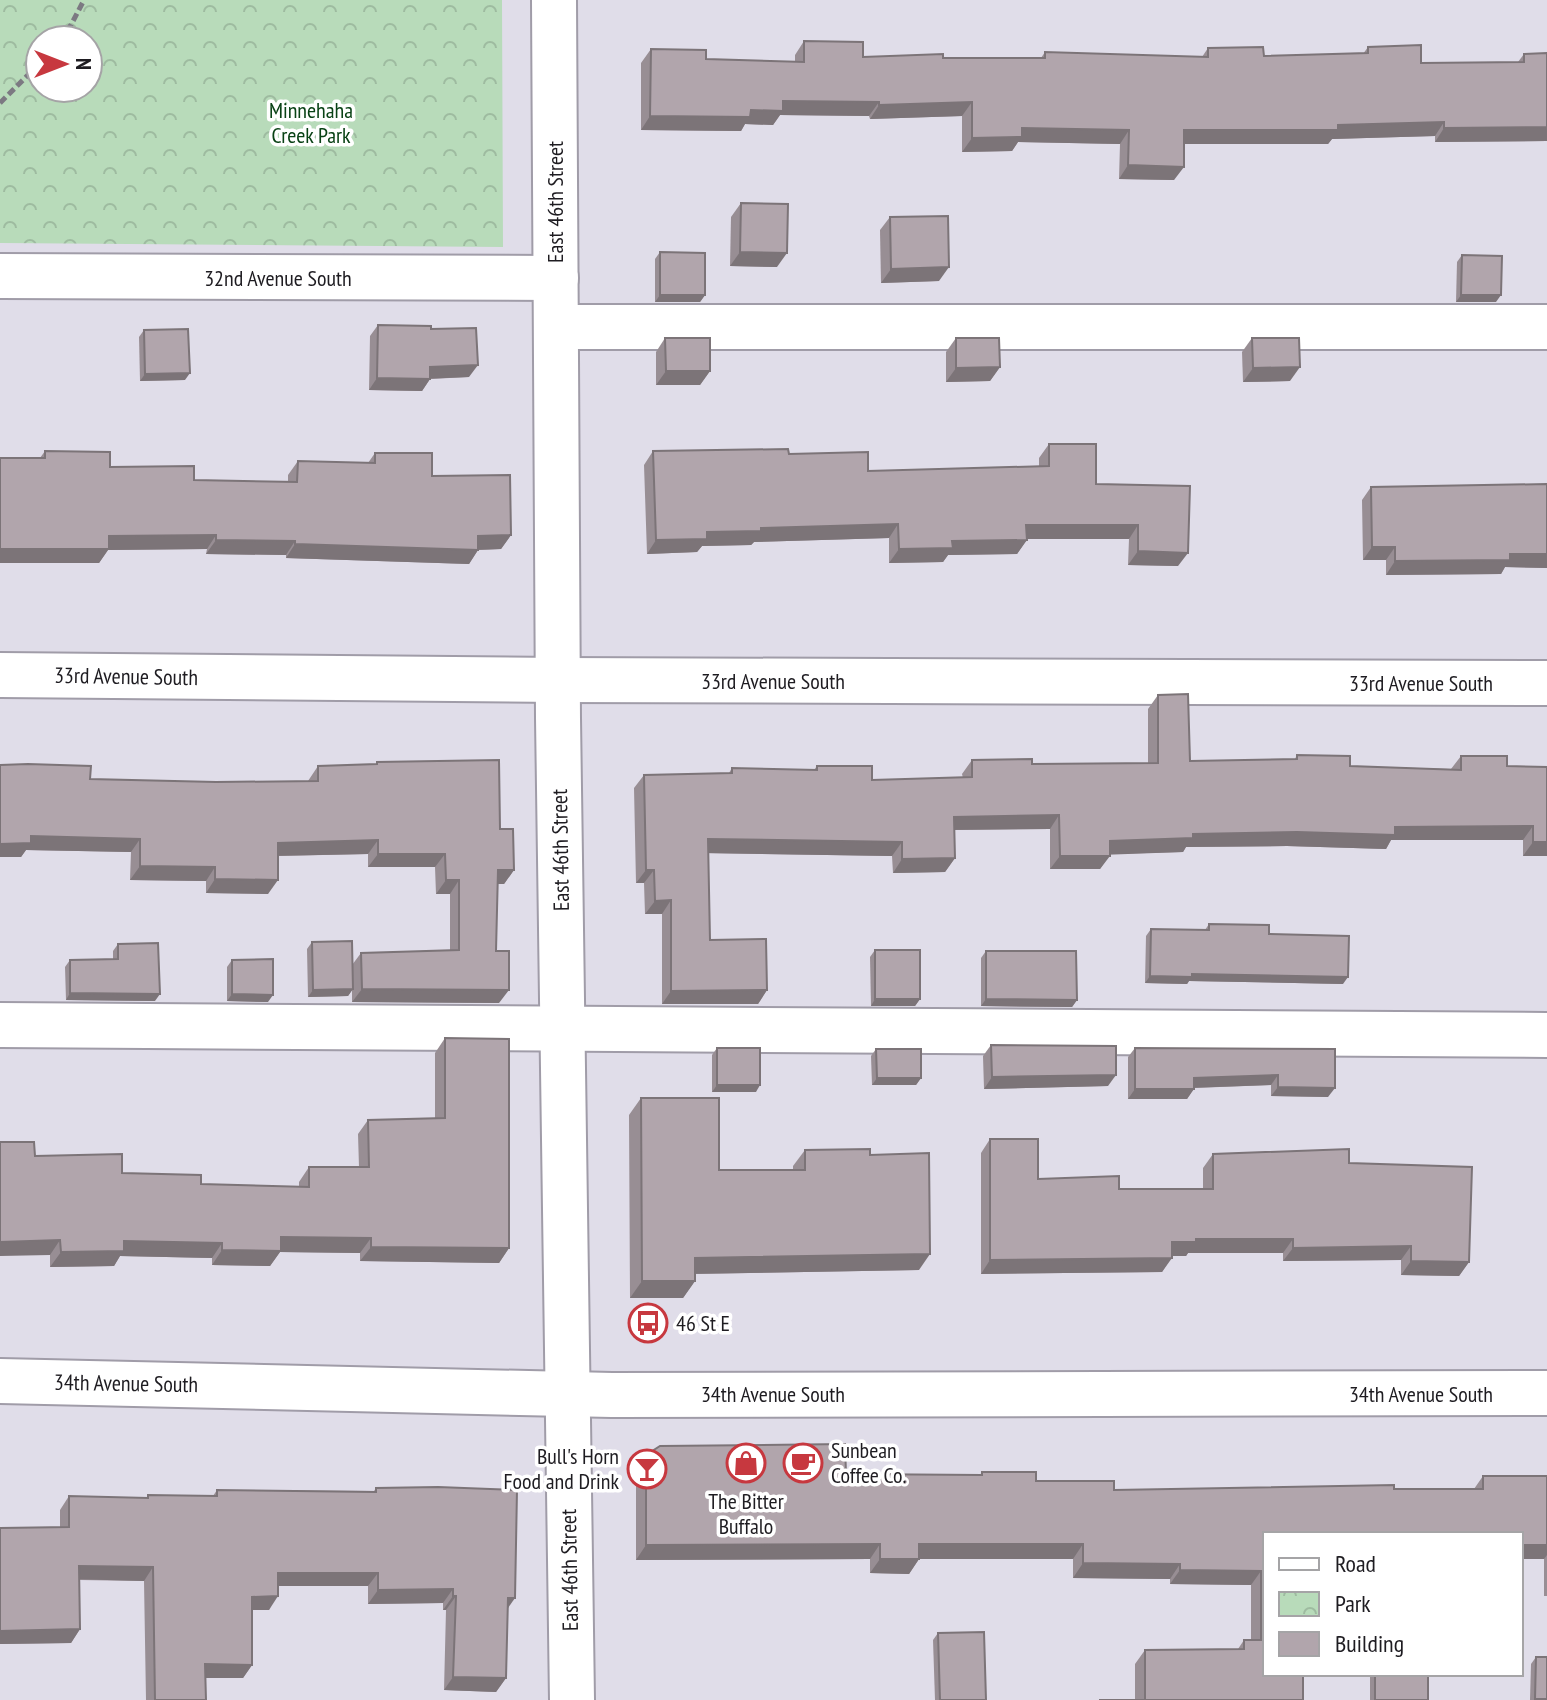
<svg xmlns="http://www.w3.org/2000/svg" width="1547" height="1700" font-family="'PT Sans Narrow',sans-serif">
  <style>
    .park { fill: url(#park-crowns); fill-rule: evenodd }
    .lines { fill: none; stroke-linecap: round; stroke-linejoin: round }
    .minor-casing { stroke: #a09ca8; stroke-width: 48 }
    .path { stroke: #7c7982; stroke-width: 5; stroke-dasharray: 8 4; stroke-linecap: butt }
    .minor { stroke: #fff; stroke-width: 44 }
    .wall { fill: #988e94 }
    .shaded-wall { fill: #7c7478 }
    .building { fill: #b1a5ac; stroke: #7c7478; stroke-width: 2 }
    .labels { text-anchor: middle; stroke-width: 7; stroke-linejoin: round; paint-order: stroke }
    .park-label { font-size: 22px; fill: #094215; stroke: #fff }
    .street-label { font-size: 22px; fill: #1e1c21; stroke: #fff }
    .poi-label { font-size: 22px; fill: #1e1c21; stroke: #fff; text-anchor: start }
  </style>
  <defs>
    <pattern id="park-crowns" width="20" height="18" patternUnits="userSpaceOnUse" patternTransform="scale(2)"><rect width="20" height="18" fill="#b8dbba"/><path d="M2 6a3 3 0 1 1 6 0M12 15a3 3 0 1 1 6 0" fill="none" stroke="#9ebba0"/></pattern>
  </defs>
  <rect width="100%" height="100%" fill="#e0dde9"/>
  <path class="park" d="M 0,0 L 502,0 L 503,247 L 0,243 ZM 40,40 L 88,40 L 88,88 L 40,88 Z"/>
  <g class="lines">
    <defs>
      <g id="minor">
        <path d="M 554,0 L 558,718 L 572,1700"/>
        <path d="M 0,276 L 556,278"/>
        <path d="M 557,327 L 1547,327"/>
        <path d="M 0,675 L 558,680 L 1547,683"/>
        <path d="M 0,1025 L 1547,1035"/>
        <path d="M 0,1381 L 612,1395 L 1547,1393"/>
      </g>
    </defs>
    <use href="#minor" class="minor-casing"/>
    <g class="path">
      <path d="M 59,40 L 71,25 L 84,0"/>
      <path d="M 0,103 L 40,63"/>
    </g>
    <use href="#minor" class="minor"/>
  </g>
  <g class="wall">
    <path d="M 804,41 L 863,57 L 943,58 L 1041,58 L 1045,52 L 1202,57 L 1208,48 L 1264,56 L 1363,54 L 1368,47 L 1421,63 L 1518,62 L 1524,54 L 1547,53 L 1547,141 L 1435,142 L 1435,136 L 1332,139 L 1328,144 L 1184,144 L 1174,180 L 1119,179 L 1120,144 L 1018,142 L 1012,151 L 962,152 L 962,116 L 870,119 L 869,116 L 780,115 L 773,125 L 745,124 L 741,131 L 641,130 L 641,63 L 651,49 L 706,59 L 795,62 L 795,55 Z"/>
    <path d="M 741,203 L 777,267 L 730,266 L 731,217 Z"/>
    <path d="M 890,217 L 939,281 L 881,283 L 880,230 Z"/>
    <path d="M 660,252 L 705,295 L 700,302 L 655,302 L 655,259 Z"/>
    <path d="M 1462,255 L 1496,302 L 1456,302 L 1457,262 Z"/>
    <path d="M 378,325 L 431,329 L 469,377 L 430,379 L 422,391 L 369,390 L 370,336 Z"/>
    <path d="M 144,330 L 185,380 L 140,381 L 139,337 Z"/>
    <path d="M 665,338 L 710,371 L 700,385 L 656,385 L 656,352 Z"/>
    <path d="M 956,338 L 1000,367 L 990,381 L 946,382 L 946,352 Z"/>
    <path d="M 1252,338 L 1290,381 L 1243,382 L 1242,352 Z"/>
    <path d="M 1049,444 L 1096,484 L 1190,486 L 1178,566 L 1128,565 L 1129,539 L 1027,539 L 1017,554 L 948,555 L 943,562 L 889,563 L 889,538 L 754,542 L 751,545 L 702,546 L 697,552 L 647,554 L 644,465 L 653,451 L 789,454 L 868,471 L 1039,467 L 1039,458 Z"/>
    <path d="M 45,451 L 110,467 L 194,480 L 288,482 L 288,475 L 298,461 L 368,463 L 375,453 L 432,476 L 511,535 L 501,549 L 478,550 L 469,564 L 286,558 L 286,555 L 206,554 L 207,549 L 108,550 L 99,563 L 0,563 L 0,458 L 40,458 Z"/>
    <path d="M 1547,484 L 1547,568 L 1505,567 L 1501,574 L 1386,575 L 1386,560 L 1363,560 L 1362,500 L 1371,487 Z"/>
    <path d="M 1158,695 L 1190,761 L 1295,759 L 1297,755 L 1350,766 L 1451,769 L 1461,756 L 1507,766 L 1547,856 L 1523,856 L 1523,840 L 1391,840 L 1386,849 L 1287,846 L 1186,847 L 1183,852 L 1110,854 L 1100,869 L 1050,869 L 1050,829 L 954,830 L 955,858 L 945,872 L 893,873 L 892,856 L 708,853 L 710,940 L 767,990 L 758,1004 L 662,1004 L 662,914 L 645,914 L 644,883 L 636,883 L 634,788 L 644,775 L 729,773 L 732,768 L 814,770 L 817,766 L 872,780 L 963,778 L 962,774 L 972,760 L 1032,764 L 1148,763 L 1148,709 Z"/>
    <path d="M 377,762 L 500,829 L 514,870 L 504,884 L 497,884 L 496,951 L 499,1003 L 352,1002 L 352,990 L 348,996 L 308,997 L 307,949 L 312,942 L 352,965 L 361,953 L 450,950 L 450,894 L 436,894 L 435,867 L 368,867 L 368,854 L 278,856 L 268,894 L 206,893 L 206,881 L 130,880 L 131,852 L 26,850 L 21,857 L 0,857 L 90,779 L 216,782 L 308,781 L 318,766 L 376,764 Z"/>
    <path d="M 1209,924 L 1269,934 L 1343,984 L 1189,981 L 1187,984 L 1145,983 L 1146,936 L 1151,929 L 1205,930 Z"/>
    <path d="M 118,944 L 155,1001 L 66,1000 L 65,967 L 70,960 L 113,959 L 113,951 Z"/>
    <path d="M 875,950 L 920,999 L 915,1006 L 871,1006 L 870,957 Z"/>
    <path d="M 986,951 L 1077,1000 L 1072,1007 L 981,1006 L 981,958 Z"/>
    <path d="M 232,960 L 268,1002 L 227,1001 L 227,967 Z"/>
    <path d="M 445,1038 L 509,1248 L 499,1263 L 360,1261 L 360,1253 L 280,1252 L 270,1266 L 212,1265 L 212,1258 L 120,1256 L 114,1266 L 50,1267 L 50,1255 L 35,1156 L 122,1173 L 201,1184 L 299,1187 L 299,1182 L 309,1167 L 359,1167 L 358,1134 L 368,1120 L 435,1118 L 435,1053 Z"/>
    <path d="M 991,1045 L 1108,1086 L 984,1089 L 983,1056 Z"/>
    <path d="M 717,1048 L 756,1092 L 712,1092 L 712,1055 Z"/>
    <path d="M 1135,1048 L 1335,1049 L 1328,1097 L 1271,1096 L 1271,1085 L 1194,1088 L 1187,1099 L 1128,1099 L 1128,1057 Z"/>
    <path d="M 876,1049 L 921,1078 L 916,1085 L 872,1085 L 871,1056 Z"/>
    <path d="M 641,1098 L 719,1170 L 793,1170 L 793,1166 L 805,1150 L 870,1155 L 919,1270 L 695,1274 L 695,1281 L 683,1298 L 630,1298 L 629,1115 Z"/>
    <path d="M 990,1139 L 1038,1179 L 1119,1189 L 1203,1189 L 1203,1168 L 1213,1154 L 1349,1163 L 1469,1262 L 1459,1276 L 1401,1275 L 1401,1260 L 1283,1261 L 1283,1253 L 1188,1253 L 1186,1256 L 1172,1256 L 1162,1272 L 981,1274 L 981,1153 Z"/>
    <path d="M 646,1455 L 846,1474 L 980,1475 L 982,1472 L 1036,1481 L 1114,1490 L 1474,1489 L 1483,1476 L 1547,1476 L 1547,1596 L 1544,1596 L 1544,1559 L 1521,1559 L 1521,1534 L 1265,1534 L 1303,1700 L 1135,1700 L 1135,1664 L 1145,1650 L 1238,1649 L 1244,1640 L 1251,1640 L 1251,1585 L 1170,1584 L 1170,1579 L 1073,1578 L 1073,1559 L 919,1559 L 909,1574 L 870,1573 L 870,1559 L 636,1560 L 636,1470 Z"/>
    <path d="M 376,1488 L 508,1609 L 506,1678 L 496,1692 L 444,1690 L 446,1610 L 443,1610 L 443,1603 L 368,1604 L 368,1586 L 278,1586 L 269,1610 L 252,1610 L 252,1665 L 243,1678 L 205,1678 L 206,1700 L 146,1700 L 144,1581 L 79,1580 L 80,1629 L 71,1643 L 0,1644 L 0,1528 L 60,1527 L 60,1510 L 69,1496 L 147,1498 L 148,1495 L 213,1496 L 217,1490 L 374,1491 Z"/>
    <path d="M 938,1633 L 986,1700 L 935,1700 L 933,1640 Z"/>
    <path d="M 1536,1657 L 1547,1700 L 1530,1700 L 1531,1664 Z"/>
    <rect x="1370" y="1674" width="58" height="26"/>
  </g>
  <g class="shaded-wall">
    <path d="M 783,101 L 879,102 L 869,116 L 780,115 L 773,125 L 745,124 L 741,131 L 641,130 L 650,116 L 751,110 Z"/>
    <path d="M 972,102 L 962,116 L 870,119 L 879,105 Z"/>
    <path d="M 1444,122 L 1435,136 L 1332,139 L 1328,144 L 1175,144 L 1184,130 Z"/>
    <path d="M 1547,127 L 1547,141 L 1435,142 L 1444,128 Z"/>
    <path d="M 1022,128 L 1129,130 L 1120,144 L 1018,142 L 1012,151 L 962,152 L 972,138 Z"/>
    <path d="M 1128,165 L 1184,167 L 1174,180 L 1119,179 Z"/>
    <path d="M 740,252 L 787,253 L 777,267 L 730,266 Z"/>
    <path d="M 949,267 L 939,281 L 881,283 L 891,269 Z"/>
    <path d="M 660,295 L 705,295 L 700,302 L 655,302 Z"/>
    <path d="M 1461,295 L 1501,295 L 1496,302 L 1456,302 Z"/>
    <path d="M 478,365 L 469,377 L 422,379 L 430,367 Z"/>
    <path d="M 1000,367 L 990,381 L 946,382 L 956,368 Z"/>
    <path d="M 1300,367 L 1290,381 L 1243,382 L 1253,368 Z"/>
    <path d="M 666,371 L 710,371 L 700,385 L 656,385 Z"/>
    <path d="M 190,373 L 185,380 L 140,381 L 145,374 Z"/>
    <path d="M 377,378 L 430,379 L 422,391 L 369,390 Z"/>
    <path d="M 898,524 L 889,538 L 754,542 L 751,545 L 702,546 L 697,552 L 647,554 L 656,540 L 707,532 L 761,528 Z"/>
    <path d="M 1026,525 L 1138,525 L 1129,539 L 1017,539 Z"/>
    <path d="M 216,535 L 207,549 L 108,550 L 99,563 L 0,563 L 0,549 L 109,536 Z"/>
    <path d="M 511,535 L 501,549 L 474,550 L 478,550 L 469,564 L 286,558 L 295,544 Z"/>
    <path d="M 216,540 L 295,541 L 286,555 L 206,554 Z"/>
    <path d="M 1027,540 L 1017,554 L 948,555 L 943,562 L 889,563 L 899,549 L 952,541 Z"/>
    <path d="M 1372,547 L 1395,547 L 1386,560 L 1363,560 Z"/>
    <path d="M 1138,551 L 1188,553 L 1178,566 L 1128,565 Z"/>
    <path d="M 1510,554 L 1547,554 L 1547,568 L 1505,567 L 1501,574 L 1386,575 L 1395,561 Z"/>
    <path d="M 1059,815 L 1050,829 L 944,830 L 954,817 Z"/>
    <path d="M 1533,826 L 1523,840 L 1391,840 L 1386,849 L 1287,846 L 1186,847 L 1183,852 L 1100,855 L 1110,841 L 1193,834 L 1395,827 Z"/>
    <path d="M 31,836 L 140,839 L 131,852 L 26,850 L 21,857 L 0,857 L 0,844 Z"/>
    <path d="M 708,839 L 902,842 L 892,856 L 699,853 Z"/>
    <path d="M 378,840 L 368,854 L 268,856 L 278,843 Z"/>
    <path d="M 1533,842 L 1547,842 L 1547,856 L 1523,856 Z"/>
    <path d="M 378,854 L 445,854 L 435,867 L 368,867 Z"/>
    <path d="M 1060,856 L 1110,856 L 1100,869 L 1050,869 Z"/>
    <path d="M 955,858 L 945,872 L 893,873 L 902,859 Z"/>
    <path d="M 140,866 L 215,867 L 206,881 L 130,880 Z"/>
    <path d="M 498,870 L 514,870 L 504,884 L 488,884 Z"/>
    <path d="M 646,870 L 654,870 L 644,883 L 636,883 Z"/>
    <path d="M 215,879 L 278,880 L 268,894 L 206,893 Z"/>
    <path d="M 446,880 L 459,880 L 450,894 L 436,894 Z"/>
    <path d="M 671,900 L 662,914 L 645,914 L 655,901 Z"/>
    <path d="M 1192,974 L 1348,977 L 1343,984 L 1189,981 L 1187,984 L 1145,983 L 1150,976 Z"/>
    <path d="M 353,989 L 348,996 L 308,997 L 313,990 Z"/>
    <path d="M 362,989 L 509,990 L 499,1003 L 352,1002 Z"/>
    <path d="M 767,990 L 758,1004 L 662,1004 L 671,991 Z"/>
    <path d="M 70,993 L 160,994 L 155,1001 L 66,1000 Z"/>
    <path d="M 232,994 L 273,995 L 268,1002 L 227,1001 Z"/>
    <path d="M 875,999 L 920,999 L 915,1006 L 871,1006 Z"/>
    <path d="M 986,999 L 1077,1000 L 1072,1007 L 981,1006 Z"/>
    <path d="M 1116,1075 L 1108,1086 L 984,1089 L 992,1077 Z"/>
    <path d="M 1278,1075 L 1271,1085 L 1187,1088 L 1194,1078 Z"/>
    <path d="M 877,1078 L 921,1078 L 916,1085 L 872,1085 Z"/>
    <path d="M 717,1085 L 760,1085 L 756,1092 L 712,1092 Z"/>
    <path d="M 1278,1087 L 1335,1088 L 1328,1097 L 1271,1096 Z"/>
    <path d="M 1135,1089 L 1194,1089 L 1187,1099 L 1128,1099 Z"/>
    <path d="M 281,1237 L 371,1238 L 360,1253 L 280,1252 L 270,1266 L 212,1265 L 222,1250 Z"/>
    <path d="M 1196,1239 L 1293,1239 L 1283,1253 L 1188,1253 L 1186,1256 L 1162,1256 L 1172,1242 Z"/>
    <path d="M 60,1240 L 50,1255 L 0,1256 L 0,1242 Z"/>
    <path d="M 124,1241 L 222,1243 L 212,1258 L 120,1256 L 114,1266 L 50,1267 L 61,1252 Z"/>
    <path d="M 1411,1246 L 1401,1260 L 1283,1261 L 1293,1248 Z"/>
    <path d="M 371,1247 L 509,1248 L 499,1263 L 360,1261 Z"/>
    <path d="M 930,1254 L 919,1270 L 683,1274 L 695,1258 Z"/>
    <path d="M 1172,1258 L 1162,1272 L 981,1274 L 990,1260 Z"/>
    <path d="M 1411,1261 L 1469,1262 L 1459,1276 L 1401,1275 Z"/>
    <path d="M 642,1281 L 695,1281 L 683,1298 L 630,1298 Z"/>
    <path d="M 880,1544 L 870,1559 L 636,1560 L 646,1545 Z"/>
    <path d="M 919,1544 L 1083,1544 L 1073,1559 L 909,1559 Z"/>
    <path d="M 1521,1545 L 1547,1545 L 1547,1555 L 1544,1559 L 1521,1559 Z"/>
    <path d="M 880,1559 L 919,1559 L 909,1574 L 870,1573 Z"/>
    <path d="M 1083,1563 L 1180,1564 L 1170,1579 L 1073,1578 Z"/>
    <path d="M 79,1566 L 153,1567 L 144,1581 L 70,1579 Z"/>
    <path d="M 1180,1570 L 1261,1571 L 1251,1585 L 1170,1584 Z"/>
    <path d="M 278,1573 L 378,1573 L 368,1586 L 268,1586 Z"/>
    <path d="M 453,1589 L 443,1603 L 368,1604 L 378,1590 Z"/>
    <path d="M 278,1596 L 269,1610 L 243,1610 L 252,1597 Z"/>
    <path d="M 453,1596 L 456,1596 L 446,1610 L 443,1610 Z"/>
    <path d="M 508,1598 L 515,1598 L 506,1611 Z"/>
    <path d="M 80,1629 L 71,1643 L 0,1644 L 0,1631 Z"/>
    <path d="M 205,1664 L 252,1665 L 243,1678 L 195,1678 Z"/>
    <path d="M 453,1677 L 506,1678 L 496,1692 L 444,1690 Z"/>
  </g>
  <g class="building">
    <path d="M 804,41 L 863,42 L 863,57 L 943,54 L 943,58 L 1045,58 L 1045,52 L 1208,57 L 1208,48 L 1263,47 L 1264,56 L 1368,53 L 1368,47 L 1421,45 L 1421,63 L 1524,62 L 1524,54 L 1547,53 L 1547,127 L 1444,128 L 1444,122 L 1338,125 L 1338,130 L 1184,130 L 1184,167 L 1128,165 L 1129,130 L 1022,128 L 1022,137 L 972,138 L 972,102 L 879,105 L 879,102 L 783,101 L 783,111 L 751,110 L 750,117 L 650,116 L 651,49 L 706,50 L 706,59 L 804,62 Z"/>
    <path d="M 741,203 L 788,204 L 787,253 L 740,252 Z"/>
    <path d="M 948,216 L 949,267 L 891,269 L 890,217 Z"/>
    <path d="M 660,252 L 705,253 L 705,295 L 660,295 Z"/>
    <path d="M 1462,255 L 1502,256 L 1501,295 L 1461,295 Z"/>
    <path d="M 378,325 L 431,326 L 431,329 L 476,328 L 478,365 L 430,367 L 430,379 L 377,378 Z"/>
    <path d="M 188,329 L 190,373 L 145,374 L 144,330 Z"/>
    <path d="M 665,338 L 710,338 L 710,371 L 666,371 Z"/>
    <path d="M 956,338 L 999,338 L 1000,367 L 956,368 Z"/>
    <path d="M 1252,338 L 1299,338 L 1300,367 L 1253,368 Z"/>
    <path d="M 1049,444 L 1096,444 L 1096,484 L 1190,486 L 1188,553 L 1138,551 L 1138,525 L 1026,525 L 1027,540 L 952,541 L 953,548 L 899,549 L 898,524 L 761,528 L 761,531 L 707,532 L 707,539 L 656,540 L 653,451 L 788,449 L 789,454 L 868,452 L 868,471 L 1049,466 Z"/>
    <path d="M 45,451 L 110,452 L 110,467 L 194,466 L 194,480 L 297,482 L 298,461 L 375,463 L 375,453 L 432,453 L 432,476 L 510,475 L 511,535 L 478,536 L 478,550 L 295,544 L 295,541 L 216,540 L 216,535 L 109,536 L 109,549 L 0,549 L 0,458 L 45,458 Z"/>
    <path d="M 1547,484 L 1547,554 L 1510,554 L 1510,560 L 1395,561 L 1395,547 L 1372,547 L 1371,487 Z"/>
    <path d="M 1188,694 L 1190,761 L 1297,759 L 1297,755 L 1350,756 L 1350,766 L 1461,770 L 1461,756 L 1507,756 L 1507,766 L 1547,767 L 1547,842 L 1533,842 L 1533,826 L 1395,827 L 1395,835 L 1297,832 L 1193,834 L 1193,838 L 1110,841 L 1110,856 L 1060,856 L 1059,815 L 954,817 L 955,858 L 902,859 L 902,842 L 708,839 L 710,940 L 766,939 L 767,990 L 671,991 L 671,900 L 655,901 L 654,870 L 646,870 L 644,775 L 732,773 L 732,768 L 817,770 L 817,766 L 872,766 L 872,780 L 972,777 L 972,760 L 1032,759 L 1032,764 L 1158,763 L 1158,695 Z"/>
    <path d="M 499,760 L 500,829 L 513,829 L 514,870 L 498,870 L 496,951 L 509,951 L 509,990 L 362,989 L 361,953 L 459,950 L 459,880 L 446,880 L 445,854 L 378,854 L 378,840 L 278,843 L 278,880 L 215,879 L 215,867 L 140,866 L 140,839 L 31,836 L 31,843 L 0,844 L 0,765 L 28,764 L 91,766 L 90,779 L 216,782 L 318,781 L 318,766 L 377,764 L 377,762 Z"/>
    <path d="M 1209,924 L 1269,925 L 1269,934 L 1349,936 L 1348,977 L 1192,974 L 1192,977 L 1150,976 L 1151,929 L 1209,930 Z"/>
    <path d="M 352,941 L 353,989 L 313,990 L 312,942 Z"/>
    <path d="M 158,943 L 160,994 L 70,993 L 70,960 L 118,959 L 118,944 Z"/>
    <rect x="875" y="950" width="45" height="49"/>
    <path d="M 986,951 L 1076,951 L 1077,1000 L 986,999 Z"/>
    <path d="M 273,959 L 273,995 L 232,994 L 232,960 Z"/>
    <path d="M 445,1038 L 509,1039 L 509,1248 L 371,1247 L 371,1238 L 281,1237 L 281,1251 L 222,1250 L 222,1243 L 124,1241 L 124,1251 L 61,1252 L 60,1240 L 0,1242 L 0,1142 L 34,1142 L 35,1156 L 122,1154 L 122,1173 L 201,1175 L 201,1184 L 309,1187 L 309,1167 L 369,1167 L 368,1120 L 445,1118 Z"/>
    <path d="M 991,1045 L 1116,1046 L 1116,1075 L 992,1077 Z"/>
    <rect x="717" y="1048" width="43" height="37"/>
    <path d="M 1135,1048 L 1335,1049 L 1335,1088 L 1278,1087 L 1278,1075 L 1194,1078 L 1194,1089 L 1135,1089 Z"/>
    <path d="M 876,1049 L 921,1049 L 921,1078 L 877,1078 Z"/>
    <path d="M 641,1098 L 719,1098 L 719,1170 L 805,1170 L 805,1150 L 870,1149 L 870,1155 L 929,1153 L 930,1254 L 695,1258 L 695,1281 L 642,1281 Z"/>
    <path d="M 990,1139 L 1038,1139 L 1038,1179 L 1119,1176 L 1119,1189 L 1213,1189 L 1213,1154 L 1349,1149 L 1349,1163 L 1472,1167 L 1469,1262 L 1411,1261 L 1411,1246 L 1293,1248 L 1293,1239 L 1196,1239 L 1196,1242 L 1172,1242 L 1172,1258 L 990,1260 Z"/>
    <path d="M 845,1444 L 846,1474 L 982,1475 L 982,1472 L 1036,1472 L 1036,1481 L 1114,1481 L 1114,1490 L 1394,1485 L 1394,1489 L 1483,1489 L 1483,1476 L 1547,1476 L 1547,1545 L 1521,1545 L 1521,1534 L 1265,1534 L 1265,1674 L 1303,1674 L 1303,1700 L 1099,1700 L 1145,1700 L 1145,1650 L 1244,1649 L 1244,1640 L 1261,1640 L 1261,1571 L 1180,1570 L 1180,1564 L 1083,1563 L 1083,1544 L 919,1544 L 919,1559 L 880,1559 L 880,1544 L 646,1545 L 646,1455 L 660,1446 Z"/>
    <path d="M 438,1487 L 517,1490 L 515,1598 L 508,1598 L 506,1678 L 453,1677 L 456,1596 L 453,1596 L 453,1589 L 378,1590 L 378,1573 L 278,1573 L 278,1596 L 252,1597 L 252,1665 L 205,1664 L 206,1700 L 155,1700 L 153,1567 L 79,1566 L 80,1629 L 0,1631 L 0,1528 L 69,1527 L 69,1496 L 148,1498 L 148,1495 L 217,1496 L 217,1490 L 376,1492 L 376,1488 Z"/>
    <path d="M 984,1632 L 986,1700 L 940,1700 L 938,1633 Z"/>
    <path d="M 1536,1657 L 1547,1657 L 1547,1699 L 1535,1699 Z"/>
    <rect x="1375" y="1674" width="53" height="26"/>
  </g>
  <defs>
    <symbol id="bus-ring" viewBox="-11 -11 22 22"><circle r="9.5" fill="#fff" stroke="#c7383f" stroke-width="1.5"/><path d="M-5-6H5V4H4V6H2V4H-2V6H-4V4H-5ZM-3.5-4V0h7V-4ZM-3.5 1.2v1.5H-2V1.2ZM2 1.2v1.5H3.5V1.2Z" fill="#c7383f"/></symbol>
    <symbol id="shop-ring" viewBox="-11 -11 22 22"><circle r="9.5" fill="#fff" stroke="#c7383f" stroke-width="1.5"/><path d="M-5-2.5h2.3a2.7 3.5 0 0 1 5.4 0H5L5.5 6h-11ZM-1.5-2.5h3a1.5 2.3 0 0 0-3 0Z" fill="#c7383f"/></symbol>
    <symbol id="cafe-ring" viewBox="-11 -11 22 22"><circle r="9.5" fill="#fff" stroke="#c7383f" stroke-width="1.5"/><path d="M-5.5-4.5H6V0H3Q3 3.5 0 3.5H-2.5Q-5.5 3.5-5.5 0ZM3-3.2v2h1.7v-2ZM-6 4.5H4V6H-6Z" fill="#c7383f"/></symbol>
    <symbol id="bar-ring" viewBox="-11 -11 22 22"><circle r="9.5" fill="#fff" stroke="#c7383f" stroke-width="1.5"/><path d="M-6-5H6L.8 .8V4.5H3.5V6h-7V4.5H-.8V.8Z" fill="#c7383f"/></symbol>
  </defs>
  <g fill-rule="evenodd">
    <use href="#bus-ring" x="626" y="1301" width="44" height="44"/>
    <use href="#shop-ring" x="724" y="1441" width="44" height="44"/>
    <use href="#cafe-ring" x="781" y="1441" width="44" height="44"/>
    <use href="#bar-ring" x="625" y="1447" width="44" height="44"/>
  </g>
  <g class="labels">
    <g class="park-label">
      <text x="311" y="118">Minnehaha<tspan x="311" dy="25">Creek Park</tspan></text>
    </g>
    <g class="street-label">
      <text transform="translate(555 202) rotate(-90)" y="8">East 46th Street</text>
      <text x="278" y="286">32nd Avenue South</text>
      <text transform="translate(126 676) rotate(1)" y="8">33rd Avenue South</text>
      <text x="773" y="689">33rd Avenue South</text>
      <text x="1421" y="691">33rd Avenue South</text>
      <text transform="translate(560 850) rotate(-91)" y="8">East 46th Street</text>
      <text transform="translate(126 1383) rotate(1)" y="8">34th Avenue South</text>
      <text x="773" y="1402">34th Avenue South</text>
      <text x="1421" y="1402">34th Avenue South</text>
      <text transform="translate(569 1570) rotate(-91)" y="8">East 46th Street</text>
    </g>
    <g class="poi-label">
      <text x="676" y="1331">46 St E</text>
      <text x="831" y="1458">Sunbean<tspan x="831" dy="25">Coffee Co.</tspan></text>
      <text x="619" y="1464" text-anchor="end">Bull's Horn<tspan x="619" dy="25">Food and Drink</tspan></text>
      <text x="746" y="1509" text-anchor="middle">The Bitter<tspan x="746" dy="25">Buffalo</tspan></text>
    </g>
  </g>
  <rect x="1263" y="1532" width="260" height="144" fill="#ffffff" stroke="#a5a4a6" stroke-width="2"/>
  <rect x="1279" y="1558" width="40" height="12" fill="#ffffff" stroke="#a5a4a6" stroke-width="2"/>
  <text x="1335" y="1572" font-size="24" fill="#1e1c21">Road</text>
  <rect x="1279" y="1592" width="40" height="24" fill="url(#park-crowns)" stroke="#a5a4a6" stroke-width="2"/>
  <text x="1335" y="1612" font-size="24" fill="#1e1c21">Park</text>
  <rect x="1279" y="1632" width="40" height="24" fill="#b1a5ac" stroke="#a5a4a6" stroke-width="2"/>
  <text x="1335" y="1652" font-size="24" fill="#1e1c21">Building</text>
  <g transform="translate(64 64) rotate(90)"><circle r="38" fill="#ffffff" stroke="#a5a4a6" stroke-width="2"/>
  <path d="M0-6L14 30L0 20L-14 30Z" fill="#c7383f"/>
  <text y="-12" font-size="22" font-weight="bold" text-anchor="middle" fill="#1e1c21">N</text>
  </g>
</svg>
